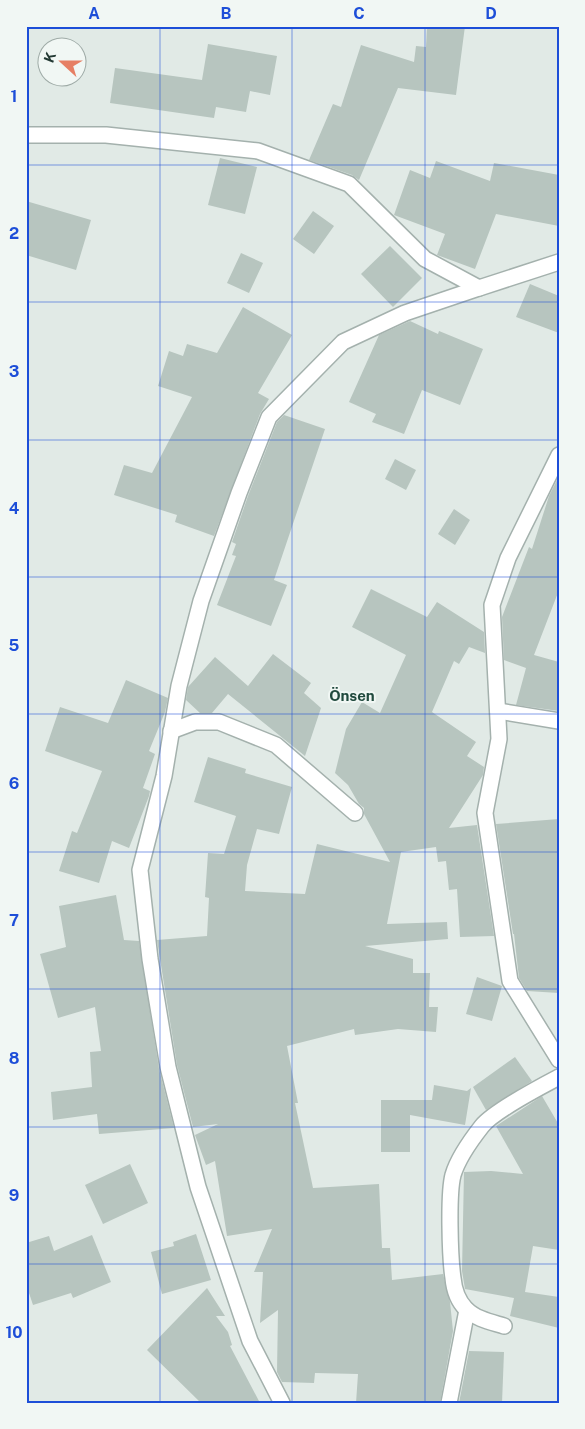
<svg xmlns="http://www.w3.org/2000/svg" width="585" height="1429" font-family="'Public Sans',sans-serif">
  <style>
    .building { fill: #b7c5bf }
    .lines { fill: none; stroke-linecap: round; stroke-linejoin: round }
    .street-casing { stroke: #a4b1ad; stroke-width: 18 }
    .street { stroke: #fff; stroke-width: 15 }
    .grid { fill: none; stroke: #1d4ed8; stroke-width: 1; stroke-opacity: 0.55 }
    .labels { text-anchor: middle; stroke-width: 4; stroke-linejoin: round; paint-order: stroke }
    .quarter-label { font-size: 15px; font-weight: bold; fill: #214a3e; stroke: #f1f7f4 }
    .neatline { fill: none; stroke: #1d4ed8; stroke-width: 2 }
    .grid-label { font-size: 16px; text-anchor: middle; font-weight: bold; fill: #1d4ed8 }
  </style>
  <rect width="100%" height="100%" fill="#e1eae6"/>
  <g class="building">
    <path d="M 427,26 L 465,26 L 456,95 L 398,88 L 359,180 L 352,175 L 309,160 L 333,104 L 341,107 L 361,45 L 414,62 L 416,46 L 426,47 Z"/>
    <path d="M 208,44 L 277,56 L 270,95 L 250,91 L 246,112 L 216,107 L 214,118 L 110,103 L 115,68 L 202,80 Z"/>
    <path d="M 220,158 L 257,167 L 245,214 L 208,205 Z"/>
    <path d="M 436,161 L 490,181 L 494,163 L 559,175 L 559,226 L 496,214 L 475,269 L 437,255 L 445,234 L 394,215 L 410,170 L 430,178 Z"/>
    <path d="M 26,201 L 91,220 L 76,270 L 26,255 Z"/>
    <path d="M 313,211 L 334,226 L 314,254 L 293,239 Z"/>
    <path d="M 390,246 L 422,278 L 393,307 L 361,274 Z"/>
    <path d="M 241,253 L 263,263 L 249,293 L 227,283 Z"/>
    <path d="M 530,284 L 559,296 L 559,333 L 516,317 Z"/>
    <path d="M 243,307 L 292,335 L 258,393 L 269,399 L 260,414 L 214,536 L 175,522 L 177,515 L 114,495 L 124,465 L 152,473 L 192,397 L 158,386 L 169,351 L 183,356 L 187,344 L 217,353 Z"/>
    <path d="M 410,321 L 438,334 L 439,331 L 483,349 L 460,405 L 422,390 L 404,434 L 372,422 L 376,414 L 349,402 L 379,335 Z"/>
    <path d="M 284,415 L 325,429 L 274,580 L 287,585 L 271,626 L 217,605 L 236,556 L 232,555 L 236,544 L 232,542 L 248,496 L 277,422 Z"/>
    <path d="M 395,459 L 416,470 L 406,490 L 385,479 Z"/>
    <path d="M 557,480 L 559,590 L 534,655 L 559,662 L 559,711 L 516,705 L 526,668 L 504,660 L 502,617 L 529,547 L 532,549 L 549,496 Z"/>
    <path d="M 454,509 L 470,520 L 455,545 L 438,534 Z"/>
    <path d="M 371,589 L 427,617 L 437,602 L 484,632 L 485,653 L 469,647 L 459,664 L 454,661 L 432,712 L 476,742 L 467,756 L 484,767 L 483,775 L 449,828 L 477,825 L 494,936 L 460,937 L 457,889 L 449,890 L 446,861 L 438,862 L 436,847 L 401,852 L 387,924 L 447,922 L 448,939 L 365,946 L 413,959 L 413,973 L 430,973 L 429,1007 L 438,1007 L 436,1032 L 398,1029 L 355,1035 L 354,1029 L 287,1046 L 298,1103 L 295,1103 L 313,1188 L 379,1184 L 382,1248 L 390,1248 L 392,1280 L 443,1274 L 450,1302 L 453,1331 L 440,1403 L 356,1403 L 358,1374 L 315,1373 L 314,1383 L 282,1382 L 277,1372 L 278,1310 L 260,1323 L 263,1272 L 254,1272 L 272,1229 L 227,1236 L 215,1161 L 206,1165 L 195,1135 L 218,1124 L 193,1127 L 177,1065 L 157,940 L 207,936 L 209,898 L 205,897 L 208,853 L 224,854 L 236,816 L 194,802 L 208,757 L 246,769 L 245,773 L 292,787 L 279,834 L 257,829 L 247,865 L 245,891 L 305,894 L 317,844 L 390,862 L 364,814 L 364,808 L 359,804 L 348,785 L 335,773 L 346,729 L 362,702 L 380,713 L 406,655 L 352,627 Z"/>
    <path d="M 273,654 L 311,683 L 304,693 L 321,708 L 305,756 L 228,694 L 212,713 L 200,713 L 186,700 L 188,687 L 215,657 L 248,686 Z"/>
    <path d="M 126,680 L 168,698 L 165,712 L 149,751 L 155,754 L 143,788 L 150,791 L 149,796 L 129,848 L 112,841 L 99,883 L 59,871 L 72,831 L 77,833 L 102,771 L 45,751 L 60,707 L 108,723 Z"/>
    <path d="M 559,819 L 559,993 L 527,991 L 519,978 L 514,934 L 513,934 L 496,824 Z"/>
    <path d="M 116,895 L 124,940 L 139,941 L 159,1069 L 174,1128 L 99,1134 L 97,1114 L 53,1120 L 51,1092 L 92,1087 L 90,1052 L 101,1051 L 95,1007 L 58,1018 L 40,954 L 66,947 L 59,906 Z"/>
    <path d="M 477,977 L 502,986 L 492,1021 L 466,1014 Z"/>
    <path d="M 515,1057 L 532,1081 L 486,1110 L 473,1087 Z"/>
    <path d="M 434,1085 L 467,1091 L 471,1088 L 465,1125 L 410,1115 L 410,1152 L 381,1152 L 381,1100 L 432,1100 Z"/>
    <path d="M 542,1096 L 559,1125 L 559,1250 L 533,1246 L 525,1292 L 559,1297 L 559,1328 L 510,1316 L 514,1298 L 465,1289 L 462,1271 L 464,1172 L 491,1171 L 523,1174 L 496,1126 Z"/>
    <path d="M 130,1164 L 148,1203 L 103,1224 L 85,1185 Z"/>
    <path d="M 196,1234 L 211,1280 L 162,1294 L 151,1252 L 174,1246 L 173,1242 Z"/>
    <path d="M 92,1235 L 111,1282 L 73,1298 L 71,1293 L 33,1305 L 26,1284 L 26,1243 L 49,1236 L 54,1251 Z"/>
    <path d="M 207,1288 L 225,1316 L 216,1316 L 228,1332 L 232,1345 L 230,1346 L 260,1403 L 201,1403 L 147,1350 Z"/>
    <path d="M 469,1351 L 504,1352 L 502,1403 L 459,1403 Z"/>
  </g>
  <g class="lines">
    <defs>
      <g id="street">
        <path d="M 26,135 L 106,135 L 258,151 L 349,184 L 425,259 L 479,288 L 559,262"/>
        <path d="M 559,455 L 508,558 L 492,605 L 499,739 L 485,813 L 510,981 L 559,1060"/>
        <path d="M 498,711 L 559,721"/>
        <path d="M 171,731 L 195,722 L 219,722 L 276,745 L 355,813"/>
        <path d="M 504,1326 C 491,1322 476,1319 466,1309 C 458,1301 454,1289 453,1278 C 450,1258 448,1194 453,1175 C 458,1158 471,1140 482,1126 C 494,1111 540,1087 559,1077"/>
        <path d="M 282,1403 L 250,1341 L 198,1187 L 168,1067 L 150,959 L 140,870 L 164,776 L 179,686 L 201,601 L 239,493 L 269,417 L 343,342 L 405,313 L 479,288"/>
        <path d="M 449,1403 L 467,1310"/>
      </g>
    </defs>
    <use href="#street" class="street-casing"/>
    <use href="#street" class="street"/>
  </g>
  <path class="grid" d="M 160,26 L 160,1403M 292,26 L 292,1403M 425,26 L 425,1403M 26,165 L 559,165M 26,302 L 559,302M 26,440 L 559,440M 26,577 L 559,577M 26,714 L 559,714M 26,852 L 559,852M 26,989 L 559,989M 26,1127 L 559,1127M 26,1264 L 559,1264"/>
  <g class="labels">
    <g class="quarter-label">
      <text x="352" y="701">Önsen</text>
    </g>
  </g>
  <rect width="585" height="1429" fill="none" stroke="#f1f7f4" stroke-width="55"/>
  <g transform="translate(62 62) rotate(291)"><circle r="24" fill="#f1f7f4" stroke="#9faba7"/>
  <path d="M0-4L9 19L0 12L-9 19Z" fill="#e67f64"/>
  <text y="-8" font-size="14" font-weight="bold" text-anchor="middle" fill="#233933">K</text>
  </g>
  <rect x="28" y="28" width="530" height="1374" class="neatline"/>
  <g class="grid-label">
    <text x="94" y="19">A</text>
    <text x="226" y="19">B</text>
    <text x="359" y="19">C</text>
    <text x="491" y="19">D</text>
    <text x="14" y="102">1</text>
    <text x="14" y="239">2</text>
    <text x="14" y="377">3</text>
    <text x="14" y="514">4</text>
    <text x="14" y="651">5</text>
    <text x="14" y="789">6</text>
    <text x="14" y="926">7</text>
    <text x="14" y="1064">8</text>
    <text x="14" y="1201">9</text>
    <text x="14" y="1338">10</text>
  </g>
</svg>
